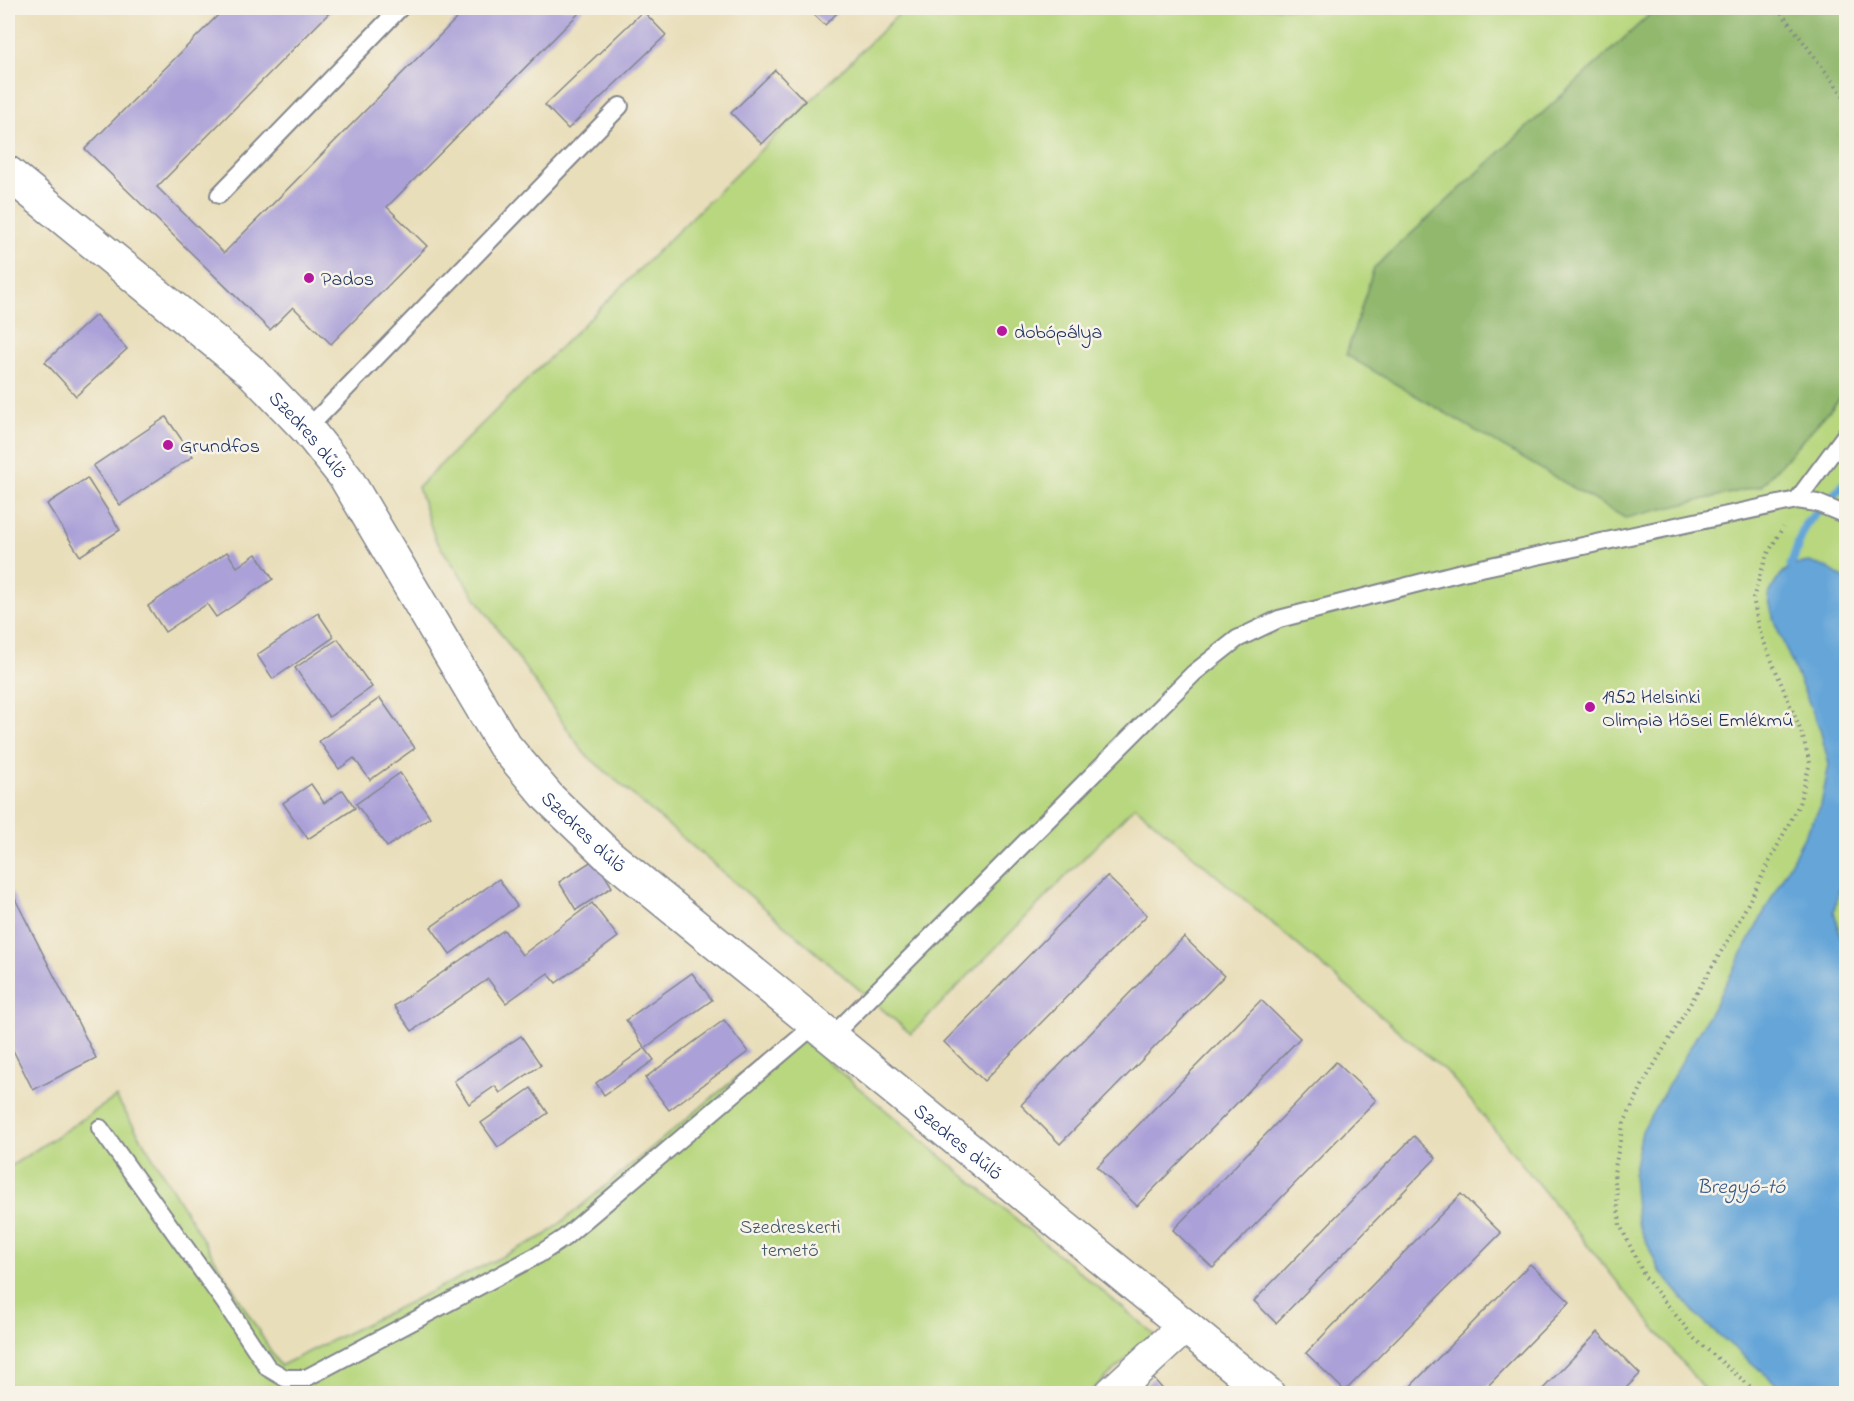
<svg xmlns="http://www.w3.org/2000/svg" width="1854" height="1401" font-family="'Indie Flower',sans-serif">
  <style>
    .green { fill: #b8d77f; stroke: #6a836e; stroke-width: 1.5 }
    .forest { fill: #92b86e; stroke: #567466; stroke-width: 1.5 }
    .water { fill: #65a5d8; stroke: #406a9b; stroke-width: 1.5 }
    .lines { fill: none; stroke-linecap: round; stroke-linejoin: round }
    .stream { stroke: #65a5d8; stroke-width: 9 }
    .building { fill: #aba1d8 }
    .service-casing { stroke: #82868c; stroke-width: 20 }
    .minor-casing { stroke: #82868c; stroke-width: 36 }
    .path { stroke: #82868c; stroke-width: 4; stroke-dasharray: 1.5 4.5; stroke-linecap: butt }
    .service { stroke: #fff; stroke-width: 16 }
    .minor { stroke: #fff; stroke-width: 33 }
    .poi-dot { fill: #b5179e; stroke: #f7f3e8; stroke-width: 2 }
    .labels { text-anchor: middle; stroke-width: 5; stroke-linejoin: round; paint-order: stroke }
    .poi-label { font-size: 20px; fill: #1b2f5e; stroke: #f7f3e8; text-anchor: start }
    .street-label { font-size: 20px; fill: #1b2f5e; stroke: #f7f3e8 }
    .park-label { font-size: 20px; fill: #425966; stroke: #f7f3e8 }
    .water-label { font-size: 21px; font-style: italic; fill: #355889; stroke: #f7f3e8 }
  </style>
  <rect width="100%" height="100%" fill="#f7f3e8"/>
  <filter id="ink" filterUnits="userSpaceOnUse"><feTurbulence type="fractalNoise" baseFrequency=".0167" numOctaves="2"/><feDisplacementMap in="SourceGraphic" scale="12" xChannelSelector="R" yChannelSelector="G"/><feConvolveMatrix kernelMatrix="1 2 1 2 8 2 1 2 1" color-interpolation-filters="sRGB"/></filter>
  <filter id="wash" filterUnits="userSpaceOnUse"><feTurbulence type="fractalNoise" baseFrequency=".008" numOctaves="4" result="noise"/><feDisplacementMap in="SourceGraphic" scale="24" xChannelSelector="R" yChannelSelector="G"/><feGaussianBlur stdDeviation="1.35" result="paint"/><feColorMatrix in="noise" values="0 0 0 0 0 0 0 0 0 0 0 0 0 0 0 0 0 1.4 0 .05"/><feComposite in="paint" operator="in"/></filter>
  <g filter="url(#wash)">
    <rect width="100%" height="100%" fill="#e9deba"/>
    <g class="green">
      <path d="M 905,8 L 1657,8 L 1374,268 L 1761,486 L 1846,392 L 1846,1393 L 1707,1393 L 1450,1075 L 1135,806 L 911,1034 L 584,753 L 435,539 L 418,487 Z"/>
      <path d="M 792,1032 L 1154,1334 L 1089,1393 L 8,1394 L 8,1168 L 116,1097 L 280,1366 L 546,1235 Z"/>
    </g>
    <path class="forest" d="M 1657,8 L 1846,8 L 1846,392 L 1761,486 L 1625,518 L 1346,355 L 1374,268 Z"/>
    <path class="water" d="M 1809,562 L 1828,568 L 1846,580 L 1846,864 L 1834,911 L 1846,957 L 1846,1394 L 1787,1393 L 1698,1317 L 1659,1270 L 1637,1221 L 1633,1175 L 1642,1131 L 1721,993 L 1821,805 L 1829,765 L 1820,729 L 1774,621 L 1768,596 C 1780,574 1783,566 1809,562 Z"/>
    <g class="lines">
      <path class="stream" d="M 1791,565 L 1805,525 L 1846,482"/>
    </g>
    <g id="blocks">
      <g class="building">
        <path d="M 225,8 L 334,8 L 157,187 L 224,253 L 467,8 L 584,8 L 387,207 L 427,246 L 331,344 L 293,307 L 270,330 L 85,149 Z"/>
        <path d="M 807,8 L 842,8 L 825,25 Z"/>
        <path d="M 643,11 L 666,35 L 568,129 L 545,105 Z"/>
        <path d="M 775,70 L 805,101 L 762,144 L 731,113 Z"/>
        <path d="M 96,315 L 127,349 L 76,396 L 45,362 Z"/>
        <path d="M 166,417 L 193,456 L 120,505 L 93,466 Z"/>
        <path d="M 87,478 L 120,530 L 80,556 L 47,504 Z"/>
        <path d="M 227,552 L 237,567 L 256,554 L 273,579 L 216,617 L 207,604 L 165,632 L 148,606 Z"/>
        <path d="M 318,613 L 334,637 L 273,679 L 257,655 Z"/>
        <path d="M 338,639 L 372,687 L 329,717 L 295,668 Z"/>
        <path d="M 380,698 L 415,748 L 370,780 L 354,758 L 339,769 L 319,741 Z"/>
        <path d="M 400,773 L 430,817 L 387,847 L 356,804 Z"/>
        <path d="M 311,784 L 324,803 L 343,790 L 355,808 L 308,839 L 283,803 Z"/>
        <path d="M 595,859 L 612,887 L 576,910 L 559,882 Z"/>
        <path d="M 1107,876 L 1147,915 L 984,1081 L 944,1042 Z"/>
        <path d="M 499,879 L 517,906 L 450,954 L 431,927 Z"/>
        <path d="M 8,885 L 96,1058 L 33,1090 L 8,1040 Z"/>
        <path d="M 592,903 L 618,937 L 556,983 L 548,973 L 506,1003 L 488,979 L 412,1031 L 394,1006 L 504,930 L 522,955 Z"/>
        <path d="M 1184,937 L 1224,976 L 1060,1144 L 1021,1105 Z"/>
        <path d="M 692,973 L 712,1000 L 645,1048 L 626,1020 Z"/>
        <path d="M 1261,1000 L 1300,1038 L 1137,1206 L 1097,1167 Z"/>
        <path d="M 724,1020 L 748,1052 L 669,1110 L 645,1078 Z"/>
        <path d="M 521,1036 L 541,1065 L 500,1093 L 495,1086 L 469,1104 L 454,1081 Z"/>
        <path d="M 645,1048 L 654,1060 L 604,1095 L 596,1083 Z"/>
        <path d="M 1336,1062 L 1376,1100 L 1213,1268 L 1173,1230 Z"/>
        <path d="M 531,1088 L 548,1113 L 498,1147 L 481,1123 Z"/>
        <path d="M 1414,1136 L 1436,1158 L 1276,1323 L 1254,1301 Z"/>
        <path d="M 1461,1194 L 1501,1233 L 1345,1391 L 1306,1353 Z"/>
        <path d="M 1530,1264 L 1570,1302 L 1480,1394 L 1403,1394 Z"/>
        <path d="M 1598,1332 L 1640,1374 L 1620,1394 L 1538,1394 Z"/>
        <path d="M 1153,1378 L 1167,1394 L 1136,1394 Z"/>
      </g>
    </g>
  </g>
  <g filter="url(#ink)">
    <use href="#blocks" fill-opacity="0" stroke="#82868c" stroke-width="1.5"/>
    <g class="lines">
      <defs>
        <g id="service">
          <path d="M 219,195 L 400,8"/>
          <path d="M 307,429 L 620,106"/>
          <path d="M 1797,500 L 1846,434"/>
          <path d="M 831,1037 L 1194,673 L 1237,639 L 1279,619 L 1458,573 L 1797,500 L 1817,503 L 1846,515"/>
          <path d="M 100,1128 L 225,1303 L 268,1368 L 285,1378 L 306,1378 L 538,1255 L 564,1238 L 816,1024"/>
        </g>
        <g id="minor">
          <path id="s1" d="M 8,173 L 253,373 L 307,429 L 346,478 L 504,745 L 549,798 L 607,854 L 1268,1394"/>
          <path d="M 1111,1394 L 1185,1326"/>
        </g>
      </defs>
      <use href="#service" class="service-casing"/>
      <use href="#minor" class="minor-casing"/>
      <g class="path">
        <path d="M 1778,8 L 1846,99"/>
        <path d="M 1759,1394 L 1695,1339 L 1645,1277 L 1620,1225 L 1614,1173 L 1623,1125 L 1644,1082 L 1738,923 L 1799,804 L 1810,763 L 1802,734 L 1760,632 L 1753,598 L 1766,557 L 1783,527"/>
      </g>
      <use href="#service" class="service"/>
      <use href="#minor" class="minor"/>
    </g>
  </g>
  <g class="poi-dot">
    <circle cx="309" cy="278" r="6"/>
    <circle cx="1002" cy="331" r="6"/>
    <circle cx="168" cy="445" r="6"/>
    <circle cx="1590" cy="707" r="6"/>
  </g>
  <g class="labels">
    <g class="poi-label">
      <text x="321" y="285">Pados</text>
      <text x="1014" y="338">dobópálya</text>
      <text x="180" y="452">Grundfos</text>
      <text x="1602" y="703">1952 Helsinki<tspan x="1602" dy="23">Olimpia Hősei Emlékmű</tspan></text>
    </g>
    <g class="street-label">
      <text dy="7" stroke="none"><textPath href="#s1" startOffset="399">Szedres dűlő</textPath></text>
      <text dy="7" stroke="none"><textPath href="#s1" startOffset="885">Szedres dűlő</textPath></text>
      <text dy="7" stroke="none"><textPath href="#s1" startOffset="1371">Szedres dűlő</textPath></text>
    </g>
    <g class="park-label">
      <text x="790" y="1233">Szedreskerti<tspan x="790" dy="23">temető</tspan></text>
    </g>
    <g class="water-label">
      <text x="1741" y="1193">Bregyó-tó</text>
    </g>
  </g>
  <rect width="1854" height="1401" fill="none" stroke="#f7f3e8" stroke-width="30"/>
</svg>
